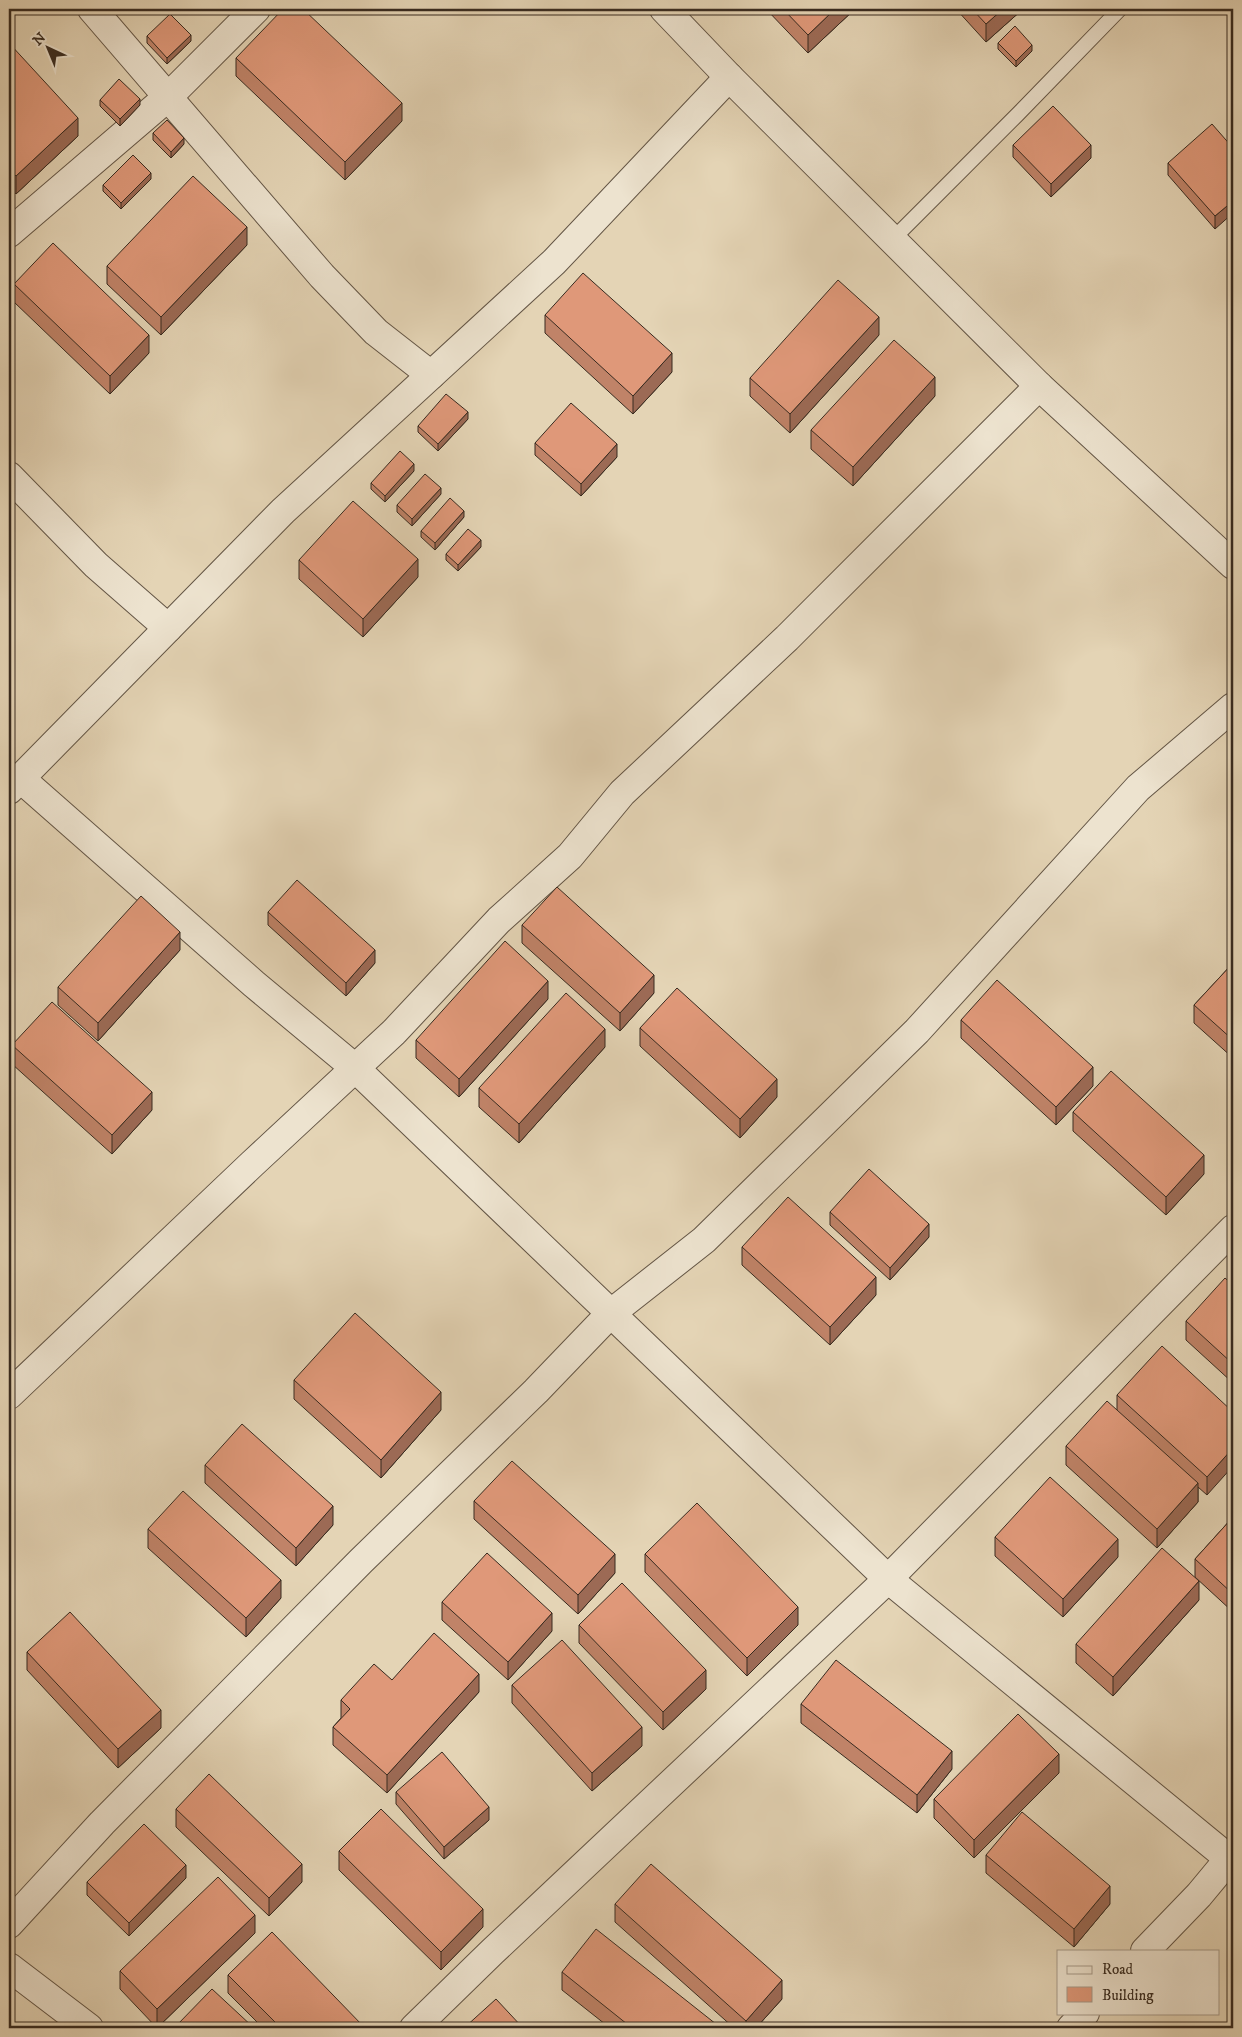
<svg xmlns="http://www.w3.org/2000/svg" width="1242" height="2037" font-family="'IM FELL DW Pica',serif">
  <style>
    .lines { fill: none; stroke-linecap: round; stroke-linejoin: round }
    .lane-casing { stroke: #635545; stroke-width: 16 }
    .street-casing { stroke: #635545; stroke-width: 30 }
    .lane { stroke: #ede3cf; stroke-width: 14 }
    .street { stroke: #ede3cf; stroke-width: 28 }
    .wall { fill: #c08368; stroke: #382b20 }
    .shaded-wall { fill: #9c6a55; stroke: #382b20 }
    .building { fill: #df9879; stroke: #382b20 }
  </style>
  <rect width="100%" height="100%" fill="#e4d4b5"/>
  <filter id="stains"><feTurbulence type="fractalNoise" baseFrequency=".004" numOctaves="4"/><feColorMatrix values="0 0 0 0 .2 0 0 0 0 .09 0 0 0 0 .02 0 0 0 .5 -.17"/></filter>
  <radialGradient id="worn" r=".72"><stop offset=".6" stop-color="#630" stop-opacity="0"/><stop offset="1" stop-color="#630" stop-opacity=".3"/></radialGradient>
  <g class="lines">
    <defs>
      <path id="lane" d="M 893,239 L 1017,115 L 1120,9"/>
      <g id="street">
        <path d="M 92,9 L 322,276 L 376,332 L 431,375"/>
        <path d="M 664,9 L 729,77 L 1039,386 L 1233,565"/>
        <path d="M 9,233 L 169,96 L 256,9"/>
        <path d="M 9,476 L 96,565 L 168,628"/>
        <path d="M 21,779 L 254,984 L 355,1068 L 888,1579 L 1233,1862"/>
        <path d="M 9,790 L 283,511 L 554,262 L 729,77"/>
        <path d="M 9,1395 L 252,1164 L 394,1032 L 499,920 L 570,856 L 622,793 L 787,638 L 1039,386"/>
        <path d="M 9,1924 L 102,1823 L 361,1561 L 536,1391 L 610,1314 L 704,1240 L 917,1031 L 1138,788 L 1233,707"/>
        <path d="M 1145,1951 L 1199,1895 L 1233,1854"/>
        <path d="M 9,1967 L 89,2028"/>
        <path d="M 414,2028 L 492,1952 L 888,1579 L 1233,1229"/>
        <path d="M 1071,2028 L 1085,2013"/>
      </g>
    </defs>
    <use href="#lane" class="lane-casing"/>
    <use href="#street" class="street-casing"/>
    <use href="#lane" class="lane"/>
    <use href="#street" class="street"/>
  </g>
  <g class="wall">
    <path d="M 766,9 L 855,9 L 808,53 Z"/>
    <path d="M 956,9 L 1023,9 L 986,42 Z"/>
    <path d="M 147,36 L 191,41 L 167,64 L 147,43 Z"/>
    <path d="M 9,43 L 78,136 L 16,194 L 9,187 Z"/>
    <path d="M 998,43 L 1032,51 L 1016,67 L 998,49 Z"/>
    <path d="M 236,58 L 402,121 L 345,180 L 236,76 Z"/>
    <path d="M 100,100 L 140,105 L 120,126 L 100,106 Z"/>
    <path d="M 153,133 L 184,144 L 171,158 L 153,140 Z"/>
    <path d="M 1013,145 L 1091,158 L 1051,197 L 1013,157 Z"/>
    <path d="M 1233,148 L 1215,229 L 1168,175 L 1168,163 Z"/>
    <path d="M 151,179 L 121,209 L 103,191 L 103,185 Z"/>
    <path d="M 247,245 L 161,335 L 107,284 L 107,266 Z"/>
    <path d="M 14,284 L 149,353 L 110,394 L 14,302 Z"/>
    <path d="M 545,315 L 672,372 L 633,414 L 545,333 Z"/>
    <path d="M 879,335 L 790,433 L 750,396 L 750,378 Z"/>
    <path d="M 935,396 L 853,486 L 811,449 L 811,430 Z"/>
    <path d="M 468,419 L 438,451 L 418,432 L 418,426 Z"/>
    <path d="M 535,443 L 617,457 L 581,496 L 535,455 Z"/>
    <path d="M 414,471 L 385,502 L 371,489 L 371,483 Z"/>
    <path d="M 441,494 L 412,526 L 397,512 L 397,505 Z"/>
    <path d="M 464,517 L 435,550 L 421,537 L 421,531 Z"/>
    <path d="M 481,547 L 458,571 L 446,560 L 446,554 Z"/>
    <path d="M 299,560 L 418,577 L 363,637 L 299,579 Z"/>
    <path d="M 268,912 L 375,963 L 346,996 L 268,925 Z"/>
    <path d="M 522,925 L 654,993 L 620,1031 L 522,943 Z"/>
    <path d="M 180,950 L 98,1041 L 58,1005 L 58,987 Z"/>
    <path d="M 1233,963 L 1233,1058 L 1194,1023 L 1194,1005 Z"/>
    <path d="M 548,999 L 459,1097 L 416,1058 L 416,1040 Z"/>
    <path d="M 961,1020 L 1093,1086 L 1056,1125 L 961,1038 Z"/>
    <path d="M 640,1028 L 777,1097 L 740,1138 L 640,1046 Z"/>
    <path d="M 12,1045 L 152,1110 L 112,1154 L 12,1064 Z"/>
    <path d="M 605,1047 L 519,1143 L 479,1107 L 479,1088 Z"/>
    <path d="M 1073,1112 L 1204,1174 L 1166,1215 L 1073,1131 Z"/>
    <path d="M 830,1212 L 929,1237 L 890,1280 L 830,1225 Z"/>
    <path d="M 742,1247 L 876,1295 L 830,1345 L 742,1265 Z"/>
    <path d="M 1233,1263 L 1233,1283 L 1232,1282 L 1232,1264 Z"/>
    <path d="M 1233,1285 L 1233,1383 L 1186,1340 L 1186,1321 Z"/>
    <path d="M 294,1380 L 441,1410 L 381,1478 L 294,1399 Z"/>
    <path d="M 1117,1395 L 1233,1412 L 1207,1495 L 1198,1487 L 1198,1502 L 1157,1548 L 1066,1465 L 1066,1446 L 1117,1410 Z"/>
    <path d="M 205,1465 L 333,1525 L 296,1566 L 205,1483 Z"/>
    <path d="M 474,1501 L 615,1573 L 578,1614 L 474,1519 Z"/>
    <path d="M 1233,1517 L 1233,1612 L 1195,1577 L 1195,1559 Z"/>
    <path d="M 148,1529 L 281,1598 L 246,1637 L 148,1548 Z"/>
    <path d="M 995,1537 L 1118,1557 L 1063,1617 L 995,1556 Z"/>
    <path d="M 645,1554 L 798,1625 L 747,1676 L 645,1572 Z"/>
    <path d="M 1199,1600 L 1113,1696 L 1076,1663 L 1076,1644 Z"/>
    <path d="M 442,1602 L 552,1631 L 508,1680 L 442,1620 Z"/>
    <path d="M 579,1625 L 706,1689 L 663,1730 L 579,1643 Z"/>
    <path d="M 27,1652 L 161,1728 L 118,1768 L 27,1670 Z"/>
    <path d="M 392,1680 L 479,1692 L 387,1793 L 333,1745 L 333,1727 L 341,1718 L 341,1700 Z"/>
    <path d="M 512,1685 L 642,1746 L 592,1791 L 512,1703 Z"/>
    <path d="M 801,1704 L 952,1769 L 917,1813 L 801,1723 Z"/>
    <path d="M 1059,1773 L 974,1858 L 934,1818 L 934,1799 Z"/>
    <path d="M 396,1792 L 489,1820 L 444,1859 L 396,1804 Z"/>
    <path d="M 176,1809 L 302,1882 L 269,1916 L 176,1827 Z"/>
    <path d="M 339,1851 L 483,1927 L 441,1970 L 339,1870 Z"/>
    <path d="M 986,1855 L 1110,1904 L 1074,1947 L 986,1873 Z"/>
    <path d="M 186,1878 L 129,1936 L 87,1895 L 87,1882 Z"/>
    <path d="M 615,1904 L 782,1999 L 756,2028 L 734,2028 L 615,1922 Z"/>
    <path d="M 255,1933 L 157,2028 L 120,1989 L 120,1971 Z"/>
    <path d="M 562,1972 L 721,2028 L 610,2028 L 562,1990 Z"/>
    <path d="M 228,1975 L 364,2028 L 263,2028 L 228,1993 Z"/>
  </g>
  <g class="shaded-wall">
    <path d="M 835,9 L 855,9 L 808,53 L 808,35 Z"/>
    <path d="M 1003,9 L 1023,9 L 986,42 L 986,24 Z"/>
    <path d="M 191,35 L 191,41 L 167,64 L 167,58 Z"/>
    <path d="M 1032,45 L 1032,51 L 1016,67 L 1016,61 Z"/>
    <path d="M 140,99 L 140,105 L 120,126 L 120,119 Z"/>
    <path d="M 402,103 L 402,121 L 345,180 L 345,162 Z"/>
    <path d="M 78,118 L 78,136 L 16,194 L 16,176 Z"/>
    <path d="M 184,138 L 184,144 L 171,158 L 171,152 Z"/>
    <path d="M 1091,145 L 1091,158 L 1051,197 L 1051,184 Z"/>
    <path d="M 151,173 L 151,179 L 121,209 L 121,203 Z"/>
    <path d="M 1233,201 L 1233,213 L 1215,229 L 1215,216 Z"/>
    <path d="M 247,227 L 247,245 L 161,335 L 161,317 Z"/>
    <path d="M 879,317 L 879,335 L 790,433 L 790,414 Z"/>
    <path d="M 149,335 L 149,353 L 110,394 L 110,376 Z"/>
    <path d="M 672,353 L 672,372 L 633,414 L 633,396 Z"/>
    <path d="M 935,377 L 935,396 L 853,486 L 853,467 Z"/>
    <path d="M 468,412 L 468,419 L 438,451 L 438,444 Z"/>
    <path d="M 617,444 L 617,457 L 581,496 L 581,484 Z"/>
    <path d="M 414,464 L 414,471 L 385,502 L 385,496 Z"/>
    <path d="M 441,488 L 441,494 L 412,526 L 412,519 Z"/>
    <path d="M 464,511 L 464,517 L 435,550 L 435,543 Z"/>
    <path d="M 481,540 L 481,547 L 458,571 L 458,565 Z"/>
    <path d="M 418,559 L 418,577 L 363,637 L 363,619 Z"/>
    <path d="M 180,932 L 180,950 L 98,1041 L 98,1023 Z"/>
    <path d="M 375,950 L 375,963 L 346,996 L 346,983 Z"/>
    <path d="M 654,975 L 654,993 L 620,1031 L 620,1013 Z"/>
    <path d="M 548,981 L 548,999 L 459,1097 L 459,1079 Z"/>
    <path d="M 605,1029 L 605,1047 L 519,1143 L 519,1124 Z"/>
    <path d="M 1093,1067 L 1093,1086 L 1056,1125 L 1056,1107 Z"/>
    <path d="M 777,1079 L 777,1097 L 740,1138 L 740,1119 Z"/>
    <path d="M 152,1092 L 152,1110 L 112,1154 L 112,1135 Z"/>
    <path d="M 1204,1155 L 1204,1174 L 1166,1215 L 1166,1197 Z"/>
    <path d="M 929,1224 L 929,1237 L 890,1280 L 890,1268 Z"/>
    <path d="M 876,1277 L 876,1295 L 830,1345 L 830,1327 Z"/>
    <path d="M 441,1392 L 441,1410 L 381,1478 L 381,1460 Z"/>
    <path d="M 1233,1448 L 1233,1466 L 1207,1495 L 1207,1477 Z"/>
    <path d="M 1198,1483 L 1198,1502 L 1157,1548 L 1157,1529 Z"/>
    <path d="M 333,1506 L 333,1525 L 296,1566 L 296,1548 Z"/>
    <path d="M 1118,1539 L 1118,1557 L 1063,1617 L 1063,1599 Z"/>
    <path d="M 615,1554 L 615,1573 L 578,1614 L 578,1595 Z"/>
    <path d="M 281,1580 L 281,1598 L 246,1637 L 246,1618 Z"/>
    <path d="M 1199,1581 L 1199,1600 L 1113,1696 L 1113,1677 Z"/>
    <path d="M 798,1607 L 798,1625 L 747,1676 L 747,1658 Z"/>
    <path d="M 552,1613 L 552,1631 L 508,1680 L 508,1662 Z"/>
    <path d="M 706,1670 L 706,1689 L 663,1730 L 663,1712 Z"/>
    <path d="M 479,1674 L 479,1692 L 387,1793 L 387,1775 Z"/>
    <path d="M 161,1710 L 161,1728 L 118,1768 L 118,1749 Z"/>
    <path d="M 642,1727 L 642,1746 L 592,1791 L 592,1773 Z"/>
    <path d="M 952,1751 L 952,1769 L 917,1813 L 917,1795 Z"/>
    <path d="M 1059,1754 L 1059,1773 L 974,1858 L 974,1840 Z"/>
    <path d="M 489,1807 L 489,1820 L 444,1859 L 444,1847 Z"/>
    <path d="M 302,1864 L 302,1882 L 269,1916 L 269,1898 Z"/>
    <path d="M 186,1865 L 186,1878 L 129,1936 L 129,1923 Z"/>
    <path d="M 1110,1886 L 1110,1904 L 1074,1947 L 1074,1929 Z"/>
    <path d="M 483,1909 L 483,1927 L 441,1970 L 441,1952 Z"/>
    <path d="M 255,1915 L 255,1933 L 157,2028 L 157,2009 Z"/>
    <path d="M 782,1980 L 782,1999 L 756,2028 L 746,2028 L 746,2021 Z"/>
  </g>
  <g class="building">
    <path d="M 283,9 L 303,9 L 402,103 L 345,162 L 236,58 Z"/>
    <path d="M 783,9 L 835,9 L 808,35 Z"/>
    <path d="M 972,9 L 1003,9 L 986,24 Z"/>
    <path d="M 170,14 L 191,35 L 167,58 L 147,36 Z"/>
    <path d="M 1015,26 L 1032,45 L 1016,61 L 998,43 Z"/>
    <path d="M 9,43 L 78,118 L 16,176 L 9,169 Z"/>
    <path d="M 119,79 L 140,99 L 120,119 L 100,100 Z"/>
    <path d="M 1053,106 L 1091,145 L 1051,184 L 1013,145 Z"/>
    <path d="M 167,120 L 184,138 L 171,152 L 153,133 Z"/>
    <path d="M 1212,124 L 1233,148 L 1233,201 L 1215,216 L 1168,163 Z"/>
    <path d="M 133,155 L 151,173 L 121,203 L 103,185 Z"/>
    <path d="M 193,176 L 247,227 L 161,317 L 107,266 Z"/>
    <path d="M 53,243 L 149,335 L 110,376 L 14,284 Z"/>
    <path d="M 583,273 L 672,353 L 633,396 L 545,315 Z"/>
    <path d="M 838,280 L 879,317 L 790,414 L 750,378 Z"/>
    <path d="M 894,340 L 935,377 L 853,467 L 811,430 Z"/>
    <path d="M 446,394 L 468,412 L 438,444 L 418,426 Z"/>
    <path d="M 571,403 L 617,444 L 581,484 L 535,443 Z"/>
    <path d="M 400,451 L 414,464 L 385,496 L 371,483 Z"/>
    <path d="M 425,474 L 441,488 L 412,519 L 397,505 Z"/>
    <path d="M 450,498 L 464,511 L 435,543 L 421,531 Z"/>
    <path d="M 353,501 L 418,559 L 363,619 L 299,560 Z"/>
    <path d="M 468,529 L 481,540 L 458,565 L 446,554 Z"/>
    <path d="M 297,880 L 375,950 L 346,983 L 268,912 Z"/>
    <path d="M 557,887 L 654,975 L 620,1013 L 522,925 Z"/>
    <path d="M 141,896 L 180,932 L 98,1023 L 58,987 Z"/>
    <path d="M 505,941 L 548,981 L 459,1079 L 416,1040 Z"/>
    <path d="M 1233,963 L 1233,1040 L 1194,1005 Z"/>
    <path d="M 997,980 L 1093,1067 L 1056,1107 L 961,1020 Z"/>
    <path d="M 677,988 L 777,1079 L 740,1119 L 640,1028 Z"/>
    <path d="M 566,993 L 605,1029 L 519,1124 L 479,1088 Z"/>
    <path d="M 52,1002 L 152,1092 L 112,1135 L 12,1045 Z"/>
    <path d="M 1111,1071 L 1204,1155 L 1166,1197 L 1073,1112 Z"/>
    <path d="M 869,1169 L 929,1224 L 890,1268 L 830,1212 Z"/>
    <path d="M 788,1197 L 876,1277 L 830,1327 L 742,1247 Z"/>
    <path d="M 1225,1278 L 1233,1285 L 1233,1364 L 1186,1321 Z"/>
    <path d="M 355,1313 L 441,1392 L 381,1460 L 294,1380 Z"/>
    <path d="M 1162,1346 L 1233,1412 L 1233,1448 L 1207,1477 L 1117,1395 Z"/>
    <path d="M 1107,1401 L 1198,1483 L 1157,1529 L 1066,1446 Z"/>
    <path d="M 242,1424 L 333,1506 L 296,1548 L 205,1465 Z"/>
    <path d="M 512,1461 L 615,1554 L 578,1595 L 474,1501 Z"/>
    <path d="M 1050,1477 L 1118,1539 L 1063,1599 L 995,1537 Z"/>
    <path d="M 183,1491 L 281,1580 L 246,1618 L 148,1529 Z"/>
    <path d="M 697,1503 L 798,1607 L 747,1658 L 645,1554 Z"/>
    <path d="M 1233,1517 L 1233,1594 L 1195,1559 Z"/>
    <path d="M 1162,1548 L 1199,1581 L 1113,1677 L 1076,1644 Z"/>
    <path d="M 487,1553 L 552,1613 L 508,1662 L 442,1602 Z"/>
    <path d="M 622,1583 L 706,1670 L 663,1712 L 579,1625 Z"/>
    <path d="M 70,1612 L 161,1710 L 118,1749 L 27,1652 Z"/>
    <path d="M 434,1633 L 479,1674 L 387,1775 L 333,1727 L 350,1709 L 341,1700 L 374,1664 L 392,1680 Z"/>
    <path d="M 562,1640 L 642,1727 L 592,1773 L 512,1685 Z"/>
    <path d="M 836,1660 L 952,1751 L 917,1795 L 801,1704 Z"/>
    <path d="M 1018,1714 L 1059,1754 L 974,1840 L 934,1799 Z"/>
    <path d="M 442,1752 L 489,1807 L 444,1847 L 396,1792 Z"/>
    <path d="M 209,1774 L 302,1864 L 269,1898 L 176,1809 Z"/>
    <path d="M 381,1809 L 483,1909 L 441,1952 L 339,1851 Z"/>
    <path d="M 1022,1812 L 1110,1886 L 1074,1929 L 986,1855 Z"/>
    <path d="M 144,1824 L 186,1865 L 129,1923 L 87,1882 Z"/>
    <path d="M 651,1864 L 782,1980 L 746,2021 L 615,1904 Z"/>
    <path d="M 218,1877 L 255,1915 L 157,2009 L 120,1971 Z"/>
    <path d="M 596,1929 L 721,2028 L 632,2028 L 562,1972 Z"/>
    <path d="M 272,1932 L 364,2027 L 362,2028 L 281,2028 L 228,1975 Z"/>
    <path d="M 212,1989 L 254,2028 L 180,2028 L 177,2025 Z"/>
    <path d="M 496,1999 L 523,2028 L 464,2028 Z"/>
  </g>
  <rect width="1242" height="2037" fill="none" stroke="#e4d4b5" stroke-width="30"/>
  <rect x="10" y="10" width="1222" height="2017" fill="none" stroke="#382b20" stroke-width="2.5"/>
  <rect x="15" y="15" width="1212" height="2007" fill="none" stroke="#382b20"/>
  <rect x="1057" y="1950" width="162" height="65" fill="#ede3cf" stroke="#a59989"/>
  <rect x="1067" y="1966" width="25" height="8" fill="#ede3cf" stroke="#a59989"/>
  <text x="1102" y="1974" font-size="15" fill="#382b20">Road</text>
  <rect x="1067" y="1987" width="25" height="15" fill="#df9879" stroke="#a59989"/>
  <text x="1102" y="2000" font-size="15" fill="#382b20">Building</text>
  <g transform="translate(48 48) rotate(316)" stroke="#ede3cf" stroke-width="4" paint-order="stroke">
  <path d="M0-4L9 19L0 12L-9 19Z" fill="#382b20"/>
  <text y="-8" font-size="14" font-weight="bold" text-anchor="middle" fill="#382b20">N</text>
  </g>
  <rect width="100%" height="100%" filter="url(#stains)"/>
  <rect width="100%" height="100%" fill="url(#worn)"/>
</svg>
